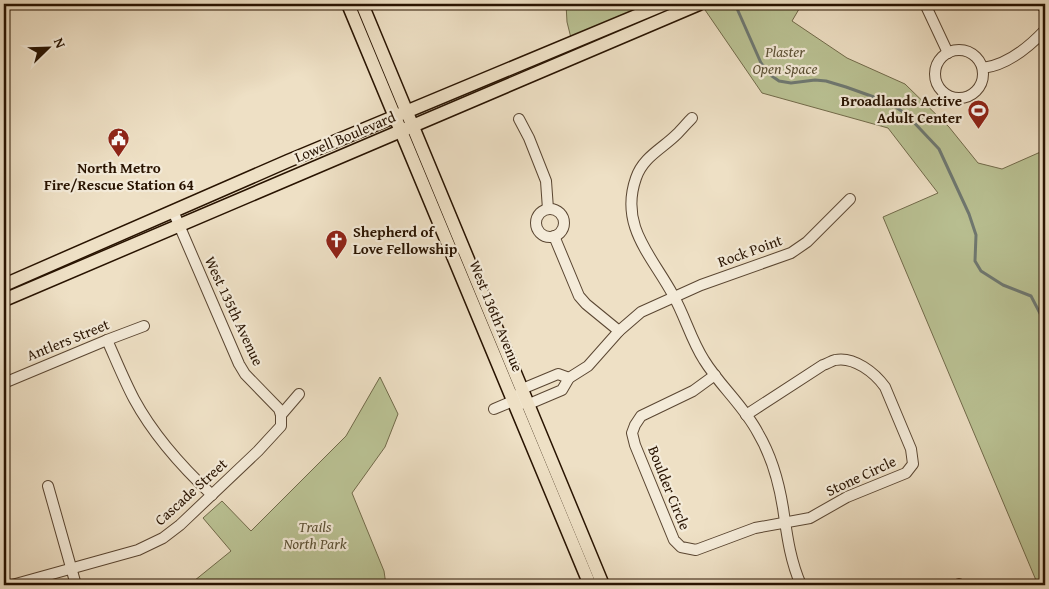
<svg xmlns="http://www.w3.org/2000/svg" width="1049" height="589" font-family="'Gentium Book Plus',serif">
  <style>
    .green { fill: #bac294; stroke: #716a4a }
    .lines { fill: none; stroke-linecap: round; stroke-linejoin: round }
    .stream { stroke: #6e7872; stroke-width: 3 }
    .minor-casing { stroke: #5a4632; stroke-width: 12 }
    .major-casing { stroke: #281301; stroke-width: 15 }
    .minor { stroke: #f4ebd9; stroke-width: 10 }
    .major { stroke: #eee0c5; stroke-width: 12 }
    .labels { text-anchor: middle; stroke-width: 4.5; stroke-linejoin: round; paint-order: stroke }
    .park-label { font-size: 15px; font-style: italic; fill: #5b5034; stroke: #f4ebd9 }
    .poi-label { font-size: 15px; font-weight: bold; fill: #281301; stroke: #f4ebd9; text-anchor: end }
    .street-label { font-size: 15px; fill: #281301; stroke: #f4ebd9 }
  </style>
  <rect width="100%" height="100%" fill="#eee0c5"/>
  <filter id="stains"><feTurbulence type="fractalNoise" baseFrequency=".004" numOctaves="4"/><feColorMatrix values="0 0 0 0 .2 0 0 0 0 .09 0 0 0 0 .02 0 0 0 .5 -.17"/></filter>
  <radialGradient id="worn" r=".72"><stop offset=".6" stop-color="#630" stop-opacity="0"/><stop offset="1" stop-color="#630" stop-opacity=".3"/></radialGradient>
  <g class="green">
    <path d="M 566,4 L 651,4 L 571,38 L 567,22 Z"/>
    <path d="M 712,4 L 802,4 L 792,21 L 847,58 L 905,84 L 949,127 L 978,163 L 1002,169 L 1045,150 L 1045,585 L 1038,585 L 883,217 L 938,193 L 888,128 L 762,93 L 703,7 Z"/>
    <path d="M 380,377 L 398,414 L 385,447 L 352,493 L 384,571 L 386,585 L 189,585 L 231,551 L 203,518 L 222,501 L 251,531 L 346,436 Z"/>
  </g>
  <g class="lines">
    <path class="stream" d="M 735,4 L 761,63 L 769,74 L 779,81 L 791,83 L 815,80 L 826,81 L 846,87 L 888,102 L 906,114 L 939,149 L 969,214 L 976,235 L 975,261 L 981,271 L 1003,285 L 1031,296 L 1045,323"/>
    <defs>
      <g id="minor">
        <path d="M 925,4 L 948,53"/>
        <path d="M 1041,4 L 1045,9"/>
        <circle cx="959" cy="74" r="24"/>
        <path d="M 983,68 C 1007,65 1029,47 1045,30"/>
        <path d="M 692,118 C 687,123 682,129 677,134 C 662,149 643,157 636,178 C 619,226 652,256 673,295 C 685,316 691,340 704,360 C 720,386 744,406 758,433 C 771,455 779,483 783,508 C 787,535 790,560 801,585"/>
        <path d="M 519,119 L 529,138 L 546,181 L 548,209"/>
        <circle cx="550" cy="223" r="14"/>
        <path d="M 173,211 L 239,364 L 245,374 L 279,409 L 281,415"/>
        <path d="M 554,236 L 579,296 L 586,304 L 619,331"/>
        <path d="M 107,340 C 116,360 124,380 134,399 C 154,436 182,467 212,495"/>
        <path d="M 715,375 L 693,391 L 641,416 L 635,425 L 632,433 L 635,445 L 674,540 L 681,547 L 696,550 L 755,528 L 810,518 L 847,497 L 906,473 L 913,464 L 911,449 L 885,387 C 875,373 854,356 835,360 C 831,361 827,364 823,365 L 746,415"/>
        <path d="M 4,383 L 107,340 L 144,326"/>
        <path d="M 519,394 L 522,389 L 558,374 L 569,378"/>
        <path d="M 521,403 L 529,404 L 562,390 L 569,378 L 588,366 L 619,331 L 641,312 L 701,285 L 791,253 L 807,242 L 850,199"/>
        <path d="M 494,409 L 513,401"/>
        <path d="M 48,486 L 76,585"/>
        <path d="M 12,585 L 138,550 L 163,538 L 180,525 L 258,451 L 281,426 L 281,415 L 299,394"/>
        <path d="M 958,585 L 959,584"/>
      </g>
      <g id="major">
        <path d="M 348,4 L 590,585"/>
        <path d="M 362,4 L 603,585"/>
        <path d="M 4,285 L 288,161 L 665,4"/>
        <path d="M 4,300 L 699,4"/>
      </g>
    </defs>
    <use href="#minor" class="minor-casing"/>
    <use href="#major" class="major-casing"/>
    <use href="#minor" class="minor"/>
    <use href="#major" class="major"/>
  </g>
  <defs>
    <symbol id="stadium-pin" viewBox="-11 -11 22 30"><path d="M0 17L-7.5 6A9.5 9.5 0 1 1 7.5 6Z" fill="#8f2418" stroke="#f4ebd9"/><path d="M0-5a6.5 5 0 1 0 0 10a6.5 5 0 1 0 0-10ZM-3.5-1.8h7v3.6h-7Z" fill="#fff"/></symbol>
    <symbol id="civic-pin" viewBox="-11 -11 22 30"><path d="M0 17L-7.5 6A9.5 9.5 0 1 1 7.5 6Z" fill="#8f2418" stroke="#f4ebd9"/><path d="M-.6-6.5H3V-4.5H.6V-3L4-1V1h2V6H-6V1h2V-1L-.6-3ZM-1.2 2.5V6h2.4V2.5Z" fill="#fff"/></symbol>
    <symbol id="church-pin" viewBox="-11 -11 22 30"><path d="M0 17L-7.5 6A9.5 9.5 0 1 1 7.5 6Z" fill="#8f2418" stroke="#f4ebd9"/><path d="M-1.2-6h2.4v3.5h3.3v2.4h-3.3V6h-2.4V-.1h-3.3v-2.4h3.3Z" fill="#fff"/></symbol>
  </defs>
  <g fill-rule="evenodd">
    <use href="#stadium-pin" x="966" y="98" width="25" height="34"/>
    <use href="#civic-pin" x="106" y="126" width="25" height="34"/>
    <use href="#church-pin" x="324" y="228" width="25" height="34"/>
  </g>
  <g class="labels">
    <g class="park-label">
      <text x="785" y="57">Plaster<tspan x="785" dy="17">Open Space</tspan></text>
      <text x="315" y="532">Trails<tspan x="315" dy="17">North Park</tspan></text>
    </g>
    <g class="poi-label">
      <text x="962" y="106">Broadlands Active<tspan x="962" dy="17">Adult Center</tspan></text>
      <text x="119" y="173" text-anchor="middle">North Metro<tspan x="119" dy="17">Fire/Rescue Station 64</tspan></text>
      <text x="353" y="237" text-anchor="start">Shepherd of<tspan x="353" dy="17">Love Fellowship</tspan></text>
    </g>
    <g class="street-label">
      <text transform="translate(345 137) rotate(-23)" y="5">Lowell Boulevard</text>
      <text transform="translate(750 251) rotate(-20)" y="5">Rock Point</text>
      <text transform="translate(234 311) rotate(65)" y="5">West 135th Avenue</text>
      <text transform="translate(496 316) rotate(68)" y="5">West 136th Avenue</text>
      <text transform="translate(68 340) rotate(-22)" y="5">Antlers Street</text>
      <text transform="translate(861 476) rotate(-25)" y="5">Stone Circle</text>
      <text transform="translate(669 488) rotate(68)" y="5">Boulder Circle</text>
      <text transform="translate(191 492) rotate(-42)" y="5">Cascade Street</text>
    </g>
  </g>
  <rect width="1049" height="589" fill="none" stroke="#eee0c5" stroke-width="20"/>
  <rect x="5" y="5" width="1039" height="579" fill="none" stroke="#281301" stroke-width="2.5"/>
  <rect x="10" y="10" width="1029" height="569" fill="none" stroke="#281301"/>
  <g transform="translate(48 48) rotate(67)" stroke="#f4ebd9" stroke-width="4" paint-order="stroke">
  <path d="M0-4L9 19L0 12L-9 19Z" fill="#281301"/>
  <text y="-8" font-size="14" font-weight="bold" text-anchor="middle" fill="#281301">N</text>
  </g>
  <rect width="100%" height="100%" filter="url(#stains)"/>
  <rect width="100%" height="100%" fill="url(#worn)"/>
</svg>
